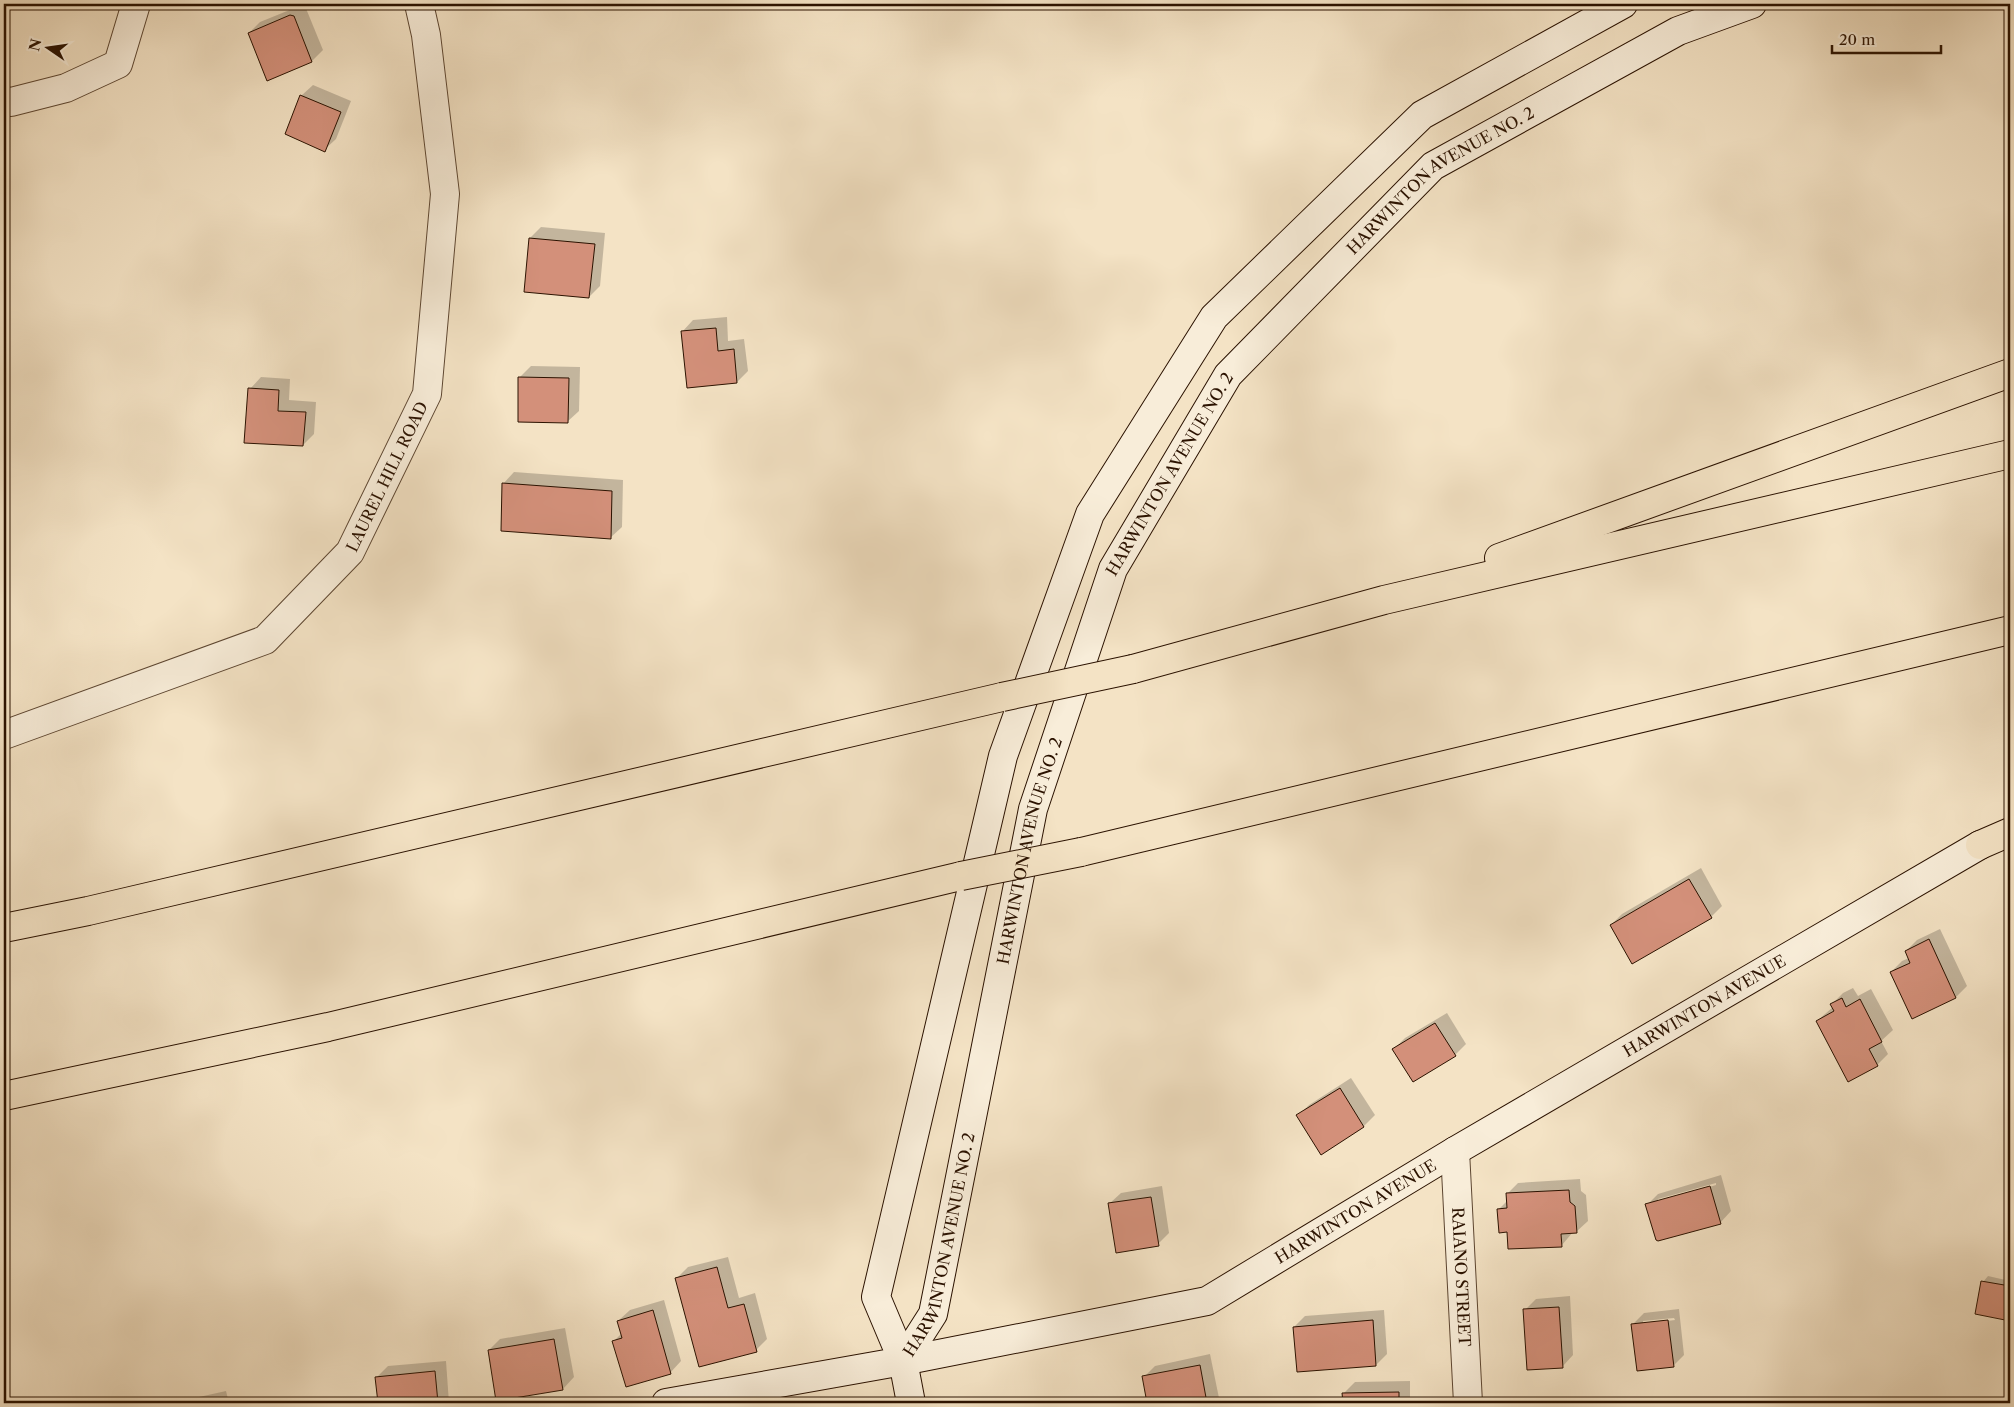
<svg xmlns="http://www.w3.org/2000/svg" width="2014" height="1407" font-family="'Libre Caslon Text',serif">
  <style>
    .shadow { fill: #0003; fill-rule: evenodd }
    .building { fill: #d3907a; stroke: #2b1200 }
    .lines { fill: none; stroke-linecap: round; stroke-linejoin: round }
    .minor-casing { stroke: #5d4631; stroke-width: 30 }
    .tertiary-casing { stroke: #5d4631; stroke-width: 30 }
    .secondary-casing { stroke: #2b1200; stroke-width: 30 }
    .motorway-casing { stroke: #2b1200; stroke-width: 30 }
    .minor { stroke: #f8edd9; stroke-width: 28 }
    .tertiary { stroke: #f8edd9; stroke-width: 28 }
    .secondary { stroke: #f8edd9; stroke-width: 28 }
    .motorway { stroke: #f4e3c5; stroke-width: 28 }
    .motorway-bridge-casing { stroke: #2b1200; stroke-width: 30; stroke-linecap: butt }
    .motorway-bridge { stroke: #f4e3c5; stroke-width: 28 }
    .labels { text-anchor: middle; stroke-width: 4; stroke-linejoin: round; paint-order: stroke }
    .street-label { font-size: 16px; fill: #2b1200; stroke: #f8edd9 }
  </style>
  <rect width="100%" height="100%" fill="#f4e3c5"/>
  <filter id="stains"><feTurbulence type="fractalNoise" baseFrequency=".004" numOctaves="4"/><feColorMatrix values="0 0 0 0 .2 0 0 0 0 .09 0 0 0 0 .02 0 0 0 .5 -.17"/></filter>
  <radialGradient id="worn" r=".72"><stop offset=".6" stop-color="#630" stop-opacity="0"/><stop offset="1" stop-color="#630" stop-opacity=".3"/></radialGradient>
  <g class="shadow">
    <path d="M 302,5 L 305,6 L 323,50 L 312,61 L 268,79 L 249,33 L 260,22 Z"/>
    <path d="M 313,85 L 351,101 L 336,139 L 324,150 L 301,96 Z"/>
    <path d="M 4,164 L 8,164 L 4,199 Z"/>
    <path d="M 541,227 L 605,233 L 600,286 L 589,297 L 530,238 Z"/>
    <path d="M 727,317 L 728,341 L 744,339 L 748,371 L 737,382 L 682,332 L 693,320 Z"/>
    <path d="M 531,366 L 580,367 L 579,411 L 567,422 L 520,377 Z"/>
    <path d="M 261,377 L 290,379 L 289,400 L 316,402 L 314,434 L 303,445 L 250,389 Z"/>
    <path d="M 514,472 L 623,480 L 622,527 L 610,538 L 503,484 Z"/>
    <path d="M 1701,868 L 1722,906 L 1711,917 L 1611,925 L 1622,914 Z"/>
    <path d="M 1940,929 L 1967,986 L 1956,997 L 1913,1018 L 1891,972 L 1902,961 L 1909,958 L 1906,951 L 1917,940 Z"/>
    <path d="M 1853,988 L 1858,996 L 1871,989 L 1893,1030 L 1881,1041 L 1888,1054 L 1877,1065 L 1817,1021 L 1833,1007 L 1832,1004 L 1843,993 Z"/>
    <path d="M 1447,1013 L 1466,1044 L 1455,1055 L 1394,1049 L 1405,1038 Z"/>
    <path d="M 1351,1078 L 1375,1115 L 1364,1126 L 1298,1116 L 1309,1105 Z"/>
    <path d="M 1721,1175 L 1731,1211 L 1720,1223 L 1647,1205 L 1658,1194 ZM 1716,1183 L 1716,1185 L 1658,1202 L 1658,1199 Z"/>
    <path d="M 1580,1179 L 1581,1191 L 1586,1195 L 1588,1221 L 1576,1232 L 1573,1232 L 1562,1245 L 1508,1231 L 1499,1209 L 1508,1200 L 1507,1194 L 1518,1183 Z"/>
    <path d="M 1162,1186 L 1169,1233 L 1158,1244 L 1109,1204 L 1121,1193 Z"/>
    <path d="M 728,1257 L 739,1298 L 755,1293 L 767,1339 L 756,1350 L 677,1278 L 688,1267 Z"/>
    <path d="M 1988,1276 L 2010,1281 L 2010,1319 L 1976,1313 L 1983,1282 Z"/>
    <path d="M 1570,1296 L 1573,1355 L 1562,1367 L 1525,1310 L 1536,1299 Z"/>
    <path d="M 664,1300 L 681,1361 L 670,1373 L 614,1341 L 622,1333 L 618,1321 L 630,1310 Z"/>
    <path d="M 1679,1309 L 1684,1355 L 1673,1366 L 1633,1324 L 1644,1313 ZM 1674,1318 L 1675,1320 L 1643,1324 L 1643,1321 Z"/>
    <path d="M 1384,1310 L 1387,1354 L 1376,1365 L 1298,1371 L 1294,1327 L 1305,1316 Z"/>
    <path d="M 565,1328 L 574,1377 L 563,1389 L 489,1350 L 500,1339 Z"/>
    <path d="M 1210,1354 L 1220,1403 L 1149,1403 L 1144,1377 L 1155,1366 Z"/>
    <path d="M 446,1361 L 449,1403 L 379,1403 L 377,1377 L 388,1366 Z"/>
    <path d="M 1410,1381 L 1410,1403 L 1344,1403 L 1344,1393 L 1355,1382 Z"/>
    <path d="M 226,1391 L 229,1403 L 172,1403 Z"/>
    <path d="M 1070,1397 L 1071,1403 L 1041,1403 Z"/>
  </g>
  <g class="building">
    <path d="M 290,15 L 294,16 L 312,62 L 267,81 L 248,33 Z"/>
    <path d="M 300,95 L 341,112 L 325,152 L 285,134 Z"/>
    <path d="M 529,238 L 595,244 L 589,298 L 524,292 Z"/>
    <path d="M 716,328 L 718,351 L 734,349 L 737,383 L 687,388 L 681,331 Z"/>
    <path d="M 518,377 L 569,378 L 568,423 L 518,422 Z"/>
    <path d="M 248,388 L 279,390 L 278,411 L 306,412 L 303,446 L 244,443 Z"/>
    <path d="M 502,483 L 612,491 L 611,539 L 501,531 Z"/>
    <path d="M 1689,879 L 1712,918 L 1632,964 L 1610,925 Z"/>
    <path d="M 1929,939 L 1956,998 L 1912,1019 L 1890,972 L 1910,963 L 1905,951 Z"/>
    <path d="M 1842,998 L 1846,1007 L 1860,999 L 1882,1042 L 1869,1049 L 1878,1066 L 1848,1082 L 1816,1021 L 1834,1011 L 1830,1004 Z"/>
    <path d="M 1435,1023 L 1456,1056 L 1413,1082 L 1392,1049 Z"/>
    <path d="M 1340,1088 L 1364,1127 L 1321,1155 L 1296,1115 Z"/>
    <path d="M 1710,1186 L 1721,1224 L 1658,1241 L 1656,1240 L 1645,1204 Z"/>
    <path d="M 1569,1190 L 1570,1202 L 1575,1206 L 1577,1233 L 1561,1234 L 1562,1247 L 1508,1249 L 1507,1232 L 1499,1233 L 1497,1209 L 1507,1208 L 1506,1193 Z"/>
    <path d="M 1151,1197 L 1159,1246 L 1116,1253 L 1108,1203 Z"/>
    <path d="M 717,1267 L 728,1308 L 744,1304 L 757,1352 L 699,1367 L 675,1278 Z"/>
    <path d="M 1981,1281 L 2010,1286 L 2010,1321 L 1975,1314 Z"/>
    <path d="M 1559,1307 L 1563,1368 L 1527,1370 L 1523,1309 Z"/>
    <path d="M 653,1310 L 671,1374 L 626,1387 L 612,1341 L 622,1338 L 617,1321 Z"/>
    <path d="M 1373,1320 L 1376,1366 L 1297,1372 L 1293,1327 Z"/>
    <path d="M 1668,1320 L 1674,1367 L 1637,1371 L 1631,1324 Z"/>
    <path d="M 554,1339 L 563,1390 L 496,1401 L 488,1350 Z"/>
    <path d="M 1200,1365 L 1207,1403 L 1147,1403 L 1142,1376 Z"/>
    <path d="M 435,1371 L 438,1403 L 378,1403 L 375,1377 Z"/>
    <path d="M 1399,1392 L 1399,1403 L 1343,1403 L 1342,1393 Z"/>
  </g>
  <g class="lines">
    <defs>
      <g id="minor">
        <path d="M 4,101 L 11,102 L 66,88 L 118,64 L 136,4"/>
        <path id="s1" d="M 1455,1151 L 1468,1403"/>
      </g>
      <g id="tertiary">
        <path id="s2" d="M 4,735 L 265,640 L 350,552 L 427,394 L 445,194 L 426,35 L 419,4"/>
      </g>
      <g id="secondary">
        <path id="s3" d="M 903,1361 L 933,1314 L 1033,809 L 1113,569 L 1228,375 L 1433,166 L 1678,31 L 1752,4"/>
        <path id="s4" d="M 666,1403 L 903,1361 L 1207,1301 L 1455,1151 L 1980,845"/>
        <path d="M 911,1403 L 903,1361 L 876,1297 L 1003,756 L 1090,514 L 1214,317 L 1422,115 L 1623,4"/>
      </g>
      <g id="motorway">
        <path d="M 1499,558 L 2010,373"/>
        <path d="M 1133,669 L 1384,600 L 2010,454"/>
        <path d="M 1980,845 L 2010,832"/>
        <path d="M 1081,852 L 2010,630"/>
        <path d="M 4,928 L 88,911 L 1002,697"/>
        <path d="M 4,1096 L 328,1027 L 961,876"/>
      </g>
    </defs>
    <use href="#minor" class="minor-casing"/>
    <use href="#tertiary" class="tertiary-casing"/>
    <use href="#secondary" class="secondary-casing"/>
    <use href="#motorway" class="motorway-casing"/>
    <use href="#minor" class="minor"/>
    <use href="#tertiary" class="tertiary"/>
    <use href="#secondary" class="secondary"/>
    <use href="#motorway" class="motorway"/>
    <defs>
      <g id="motorway-bridge">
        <path d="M 1002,697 L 1133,669"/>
        <path d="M 961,876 L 1081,852"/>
      </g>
    </defs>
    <use href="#motorway-bridge" class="motorway-bridge-casing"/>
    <use href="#motorway-bridge" class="motorway-bridge"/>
  </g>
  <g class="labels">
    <g class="street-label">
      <text dy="6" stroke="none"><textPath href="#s3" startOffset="1339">HARWINTON AVENUE NO. 2</textPath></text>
      <text dy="6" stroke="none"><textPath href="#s2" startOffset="484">LAUREL HILL ROAD</textPath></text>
      <text dy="6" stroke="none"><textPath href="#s3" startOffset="934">HARWINTON AVENUE NO. 2</textPath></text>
      <text dy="6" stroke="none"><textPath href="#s3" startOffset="529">HARWINTON AVENUE NO. 2</textPath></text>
      <text dy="6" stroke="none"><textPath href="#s4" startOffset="1129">HARWINTON AVENUE</textPath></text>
      <text dy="6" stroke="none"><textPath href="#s4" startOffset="724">HARWINTON AVENUE</textPath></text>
      <text dy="6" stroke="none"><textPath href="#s3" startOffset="124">HARWINTON AVENUE NO. 2</textPath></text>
      <text dy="6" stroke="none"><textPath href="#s1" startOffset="126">RAIANO STREET</textPath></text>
    </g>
  </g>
  <rect width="2014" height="1407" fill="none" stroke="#f4e3c5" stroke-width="20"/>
  <rect x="5" y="5" width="2004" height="1397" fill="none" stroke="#2b1200" stroke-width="2.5"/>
  <rect x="10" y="10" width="1994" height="1387" fill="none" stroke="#2b1200"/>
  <g transform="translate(48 48) rotate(283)" stroke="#f8edd9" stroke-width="4" paint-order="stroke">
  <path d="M0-4L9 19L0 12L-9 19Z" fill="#2b1200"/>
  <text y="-8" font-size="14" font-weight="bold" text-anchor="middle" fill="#2b1200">N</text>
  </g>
  <path d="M1832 45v8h109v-8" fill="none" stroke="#2b1200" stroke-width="2.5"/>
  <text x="1839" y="45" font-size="15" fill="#2b1200" stroke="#f8edd9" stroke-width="4" paint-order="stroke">20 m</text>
  <rect width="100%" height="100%" filter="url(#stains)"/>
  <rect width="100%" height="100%" fill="url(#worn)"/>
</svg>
